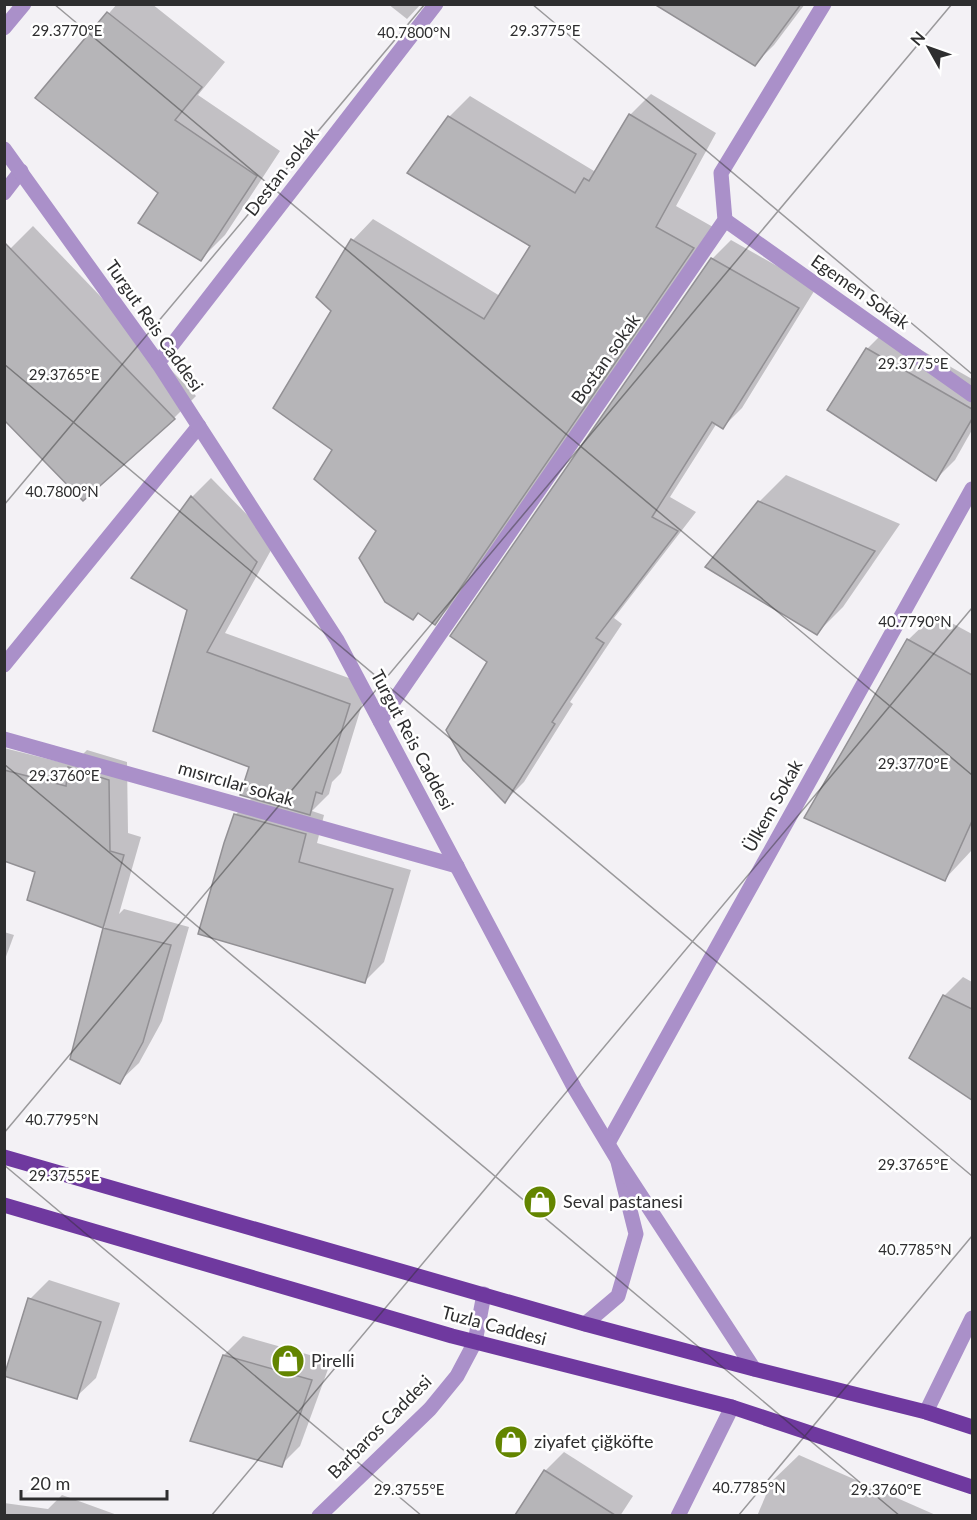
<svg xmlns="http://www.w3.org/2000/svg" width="977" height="1520" font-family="Lato,sans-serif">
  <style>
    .shadow { fill: #0003 }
    .building { fill: #b6b5b8; stroke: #929094; stroke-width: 1.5 }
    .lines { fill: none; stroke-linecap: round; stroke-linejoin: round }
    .minor { stroke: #aa90c9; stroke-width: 15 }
    .tertiary { stroke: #aa90c9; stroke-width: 15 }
    .primary { stroke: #6f399f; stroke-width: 15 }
    .ticks { fill: none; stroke: #2e2e2f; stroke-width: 1.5; stroke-opacity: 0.45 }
    .labels { text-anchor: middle; stroke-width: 5; stroke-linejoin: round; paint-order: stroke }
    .street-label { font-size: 18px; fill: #2e2e2f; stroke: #fff }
    .poi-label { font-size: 18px; fill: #2e2e2f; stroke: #fff; text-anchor: start }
    .ticks-label { font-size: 15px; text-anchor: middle; fill: #2e2e2f; stroke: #fff; stroke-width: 5; stroke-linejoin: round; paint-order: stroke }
  </style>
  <rect width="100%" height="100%" fill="#f3f1f5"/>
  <g class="shadow">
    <path d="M 117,4 L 152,4 L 225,62 L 198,95 L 280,151 L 225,235 L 201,259 L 160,193 L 37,97 Z"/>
    <path d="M 388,4 L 421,4 L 407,19 Z"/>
    <path d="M 703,4 L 805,4 L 774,45 L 755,64 Z"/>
    <path d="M 651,94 L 716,133 L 676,206 L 713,227 L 455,602 L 434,623 L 419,612 L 413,618 L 378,530 L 334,449 L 333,311 L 318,297 L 353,240 L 373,219 L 500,296 L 532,246 L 449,117 L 470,96 L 594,171 L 601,164 L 630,115 Z"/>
    <path d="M 33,226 L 196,396 L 174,418 L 4,255 Z"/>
    <path d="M 731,240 L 816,288 L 742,408 L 723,427 L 717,423 L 670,497 L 696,512 L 614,618 L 622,624 L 570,702 L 573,704 L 524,782 L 505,801 L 489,662 L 712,259 Z"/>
    <path d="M 886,330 L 972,379 L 972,430 L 955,460 L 936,479 L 829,410 L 867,349 Z"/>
    <path d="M 786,475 L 900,524 L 843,607 L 816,634 L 759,502 Z"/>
    <path d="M 211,478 L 275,543 L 225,633 L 368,685 L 341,773 L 332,782 L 329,794 L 312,811 L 324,815 L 317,843 L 411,870 L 384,962 L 365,981 L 236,814 L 253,797 L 250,766 L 189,609 L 133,578 L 192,497 Z"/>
    <path d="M 935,614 L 972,634 L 972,850 L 945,879 L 908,640 Z"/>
    <path d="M 4,748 L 72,765 L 87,750 L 127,762 L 128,833 L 141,837 L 119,914 L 124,909 L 189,927 L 162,1021 L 139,1063 L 119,1082 L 71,1059 L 105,927 L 29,899 L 37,871 L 4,859 Z"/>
    <path d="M 4,932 L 14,935 L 4,962 Z"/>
    <path d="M 963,977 L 972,982 L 972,1098 L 911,1057 L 944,996 Z"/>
    <path d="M 49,1280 L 120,1303 L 96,1378 L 76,1397 L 30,1299 Z"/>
    <path d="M 243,1336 L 331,1361 L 300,1446 L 281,1465 L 224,1355 Z"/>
    <path d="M 564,1452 L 633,1496 L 620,1516 L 517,1516 L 545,1471 Z"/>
    <path d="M 799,1455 L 938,1516 L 757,1516 L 772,1481 Z"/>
    <path d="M 62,1495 L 120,1516 L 4,1516 L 4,1503 L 48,1509 Z"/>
  </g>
  <g class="building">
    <path d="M 654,4 L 801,4 L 755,66 Z"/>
    <path d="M 107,12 L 202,87 L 175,120 L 257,176 L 201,261 L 138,223 L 158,193 L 35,98 Z"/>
    <path d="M 629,114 L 696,154 L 656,227 L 694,248 L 435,625 L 418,613 L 413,620 L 385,602 L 359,558 L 376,531 L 314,479 L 332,450 L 273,408 L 331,311 L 316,297 L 351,239 L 484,319 L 530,246 L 407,173 L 448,116 L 575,193 L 584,178 L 589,181 Z"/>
    <path d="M 4,242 L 175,419 L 83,501 L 4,420 Z"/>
    <path d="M 711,258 L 799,308 L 723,429 L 712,422 L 652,517 L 678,531 L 596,638 L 604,643 L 552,722 L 555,724 L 505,803 L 463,760 L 446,730 L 487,662 L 450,636 Z"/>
    <path d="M 866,348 L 972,409 L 972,419 L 936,481 L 827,410 Z"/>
    <path d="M 191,496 L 257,562 L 207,652 L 350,704 L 322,794 L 316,792 L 310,815 L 240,795 L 249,767 L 153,731 L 187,610 L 131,578 Z"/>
    <path d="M 758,501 L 875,551 L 817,635 L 705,567 Z"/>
    <path d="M 907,639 L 972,675 L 972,821 L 945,881 L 804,818 Z"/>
    <path d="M 68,767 L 109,780 L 110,851 L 124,855 L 103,928 L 27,900 L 35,872 L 4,861 L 4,770 L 66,786 Z"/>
    <path d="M 234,814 L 306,834 L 299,862 L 393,889 L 365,983 L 198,934 L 224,843 Z"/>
    <path d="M 103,928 L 171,945 L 143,1042 L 120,1084 L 70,1059 Z"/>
    <path d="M 943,995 L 972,1009 L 972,1100 L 909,1058 Z"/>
    <path d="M 28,1298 L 101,1322 L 77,1399 L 4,1376 Z"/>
    <path d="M 223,1355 L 312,1380 L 282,1467 L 190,1441 Z"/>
    <path d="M 544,1470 L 615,1515 L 515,1515 Z"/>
  </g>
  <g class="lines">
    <g class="minor">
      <path d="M 4,28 L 24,4"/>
      <path d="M 4,193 L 21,171"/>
      <path d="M 725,220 L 972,395"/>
      <path d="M 158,363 L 436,4"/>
      <path d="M 4,665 L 199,426"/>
      <path d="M 380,721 L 725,220 L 721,173 L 824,4"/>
      <path d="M 4,739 L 457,866"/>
      <path d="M 608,1143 L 972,489"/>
      <path d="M 585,1324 L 618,1296 L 636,1234 L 618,1162"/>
      <path d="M 926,1412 L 972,1318"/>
    </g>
    <g class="tertiary">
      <path d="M 4,149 L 158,363 L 337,640 L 575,1089 L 617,1159 L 754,1369"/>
      <path d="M 319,1516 L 430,1409 L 457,1376 L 475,1342 L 484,1294"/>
      <path d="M 678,1516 L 732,1407"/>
    </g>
    <g class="primary">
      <path d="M 4,1157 L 585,1324 L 754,1369 L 926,1412 L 972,1427"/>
      <path d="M 4,1205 L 452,1336 L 732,1407 L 972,1487"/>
    </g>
  </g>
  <path class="ticks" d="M 54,4 L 972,775M 532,4 L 972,374M 4,364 L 972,1176M 4,505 L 425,4M 4,764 L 900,1516M 4,1133 L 952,4M 4,1165 L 422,1516M 211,1516 L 972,608M 738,1516 L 972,1236"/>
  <defs>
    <symbol id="shop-disc" viewBox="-11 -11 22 22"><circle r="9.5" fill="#638500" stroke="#fff"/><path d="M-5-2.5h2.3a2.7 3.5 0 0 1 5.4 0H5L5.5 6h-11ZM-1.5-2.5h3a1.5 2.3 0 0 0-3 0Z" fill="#fff"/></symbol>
  </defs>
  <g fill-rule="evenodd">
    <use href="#shop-disc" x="521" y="1183" width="38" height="38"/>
    <use href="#shop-disc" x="269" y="1342" width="38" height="38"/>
    <use href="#shop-disc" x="492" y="1423" width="38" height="38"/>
  </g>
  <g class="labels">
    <g class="street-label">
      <text transform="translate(282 172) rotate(-52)" y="6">Destan sokak</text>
      <text transform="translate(860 292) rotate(35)" y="6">Egemen Sokak</text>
      <text transform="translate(154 326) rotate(55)" y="6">Turgut Reis Caddesi</text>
      <text transform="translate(606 359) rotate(-55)" y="6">Bostan sokak</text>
      <text transform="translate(412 740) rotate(62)" y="6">Turgut Reis Caddesi</text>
      <text transform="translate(236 784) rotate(16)" y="6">mısırcılar sokak</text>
      <text transform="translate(773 806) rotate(-61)" y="6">Ülkem Sokak</text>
      <text transform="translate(494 1326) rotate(15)" y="6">Tuzla Caddesi</text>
      <text transform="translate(380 1427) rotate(-45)" y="6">Barbaros Caddesi</text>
    </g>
    <g class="poi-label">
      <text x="563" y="1208">Seval pastanesi</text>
      <text x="311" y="1367">Pirelli</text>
      <text x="534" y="1448">ziyafet çiğköfte</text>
    </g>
  </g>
  <g class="ticks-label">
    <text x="67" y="36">29.3770°E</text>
    <text x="545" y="36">29.3775°E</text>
    <text x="414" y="38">40.7800°N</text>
    <text x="913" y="369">29.3775°E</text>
    <text x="64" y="380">29.3765°E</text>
    <text x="62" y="497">40.7800°N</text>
    <text x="915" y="627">40.7790°N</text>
    <text x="913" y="769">29.3770°E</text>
    <text x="64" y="781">29.3760°E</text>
    <text x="62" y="1125">40.7795°N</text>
    <text x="913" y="1170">29.3765°E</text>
    <text x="64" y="1181">29.3755°E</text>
    <text x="915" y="1255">40.7785°N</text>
    <text x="749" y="1493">40.7785°N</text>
    <text x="409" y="1495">29.3755°E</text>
    <text x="886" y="1495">29.3760°E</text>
  </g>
  <rect width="977" height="1520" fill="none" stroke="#2e2e2f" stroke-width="12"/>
  <g transform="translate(929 48) rotate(310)" stroke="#ffffff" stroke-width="4.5" paint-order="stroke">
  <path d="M0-4.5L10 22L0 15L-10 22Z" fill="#2e2e2f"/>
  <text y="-9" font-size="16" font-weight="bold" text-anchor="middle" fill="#2e2e2f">N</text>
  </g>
  <path d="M21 1490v9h146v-9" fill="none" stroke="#2e2e2f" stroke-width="3"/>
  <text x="30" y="1490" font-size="18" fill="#2e2e2f" stroke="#ffffff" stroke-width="4.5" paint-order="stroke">20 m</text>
</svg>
